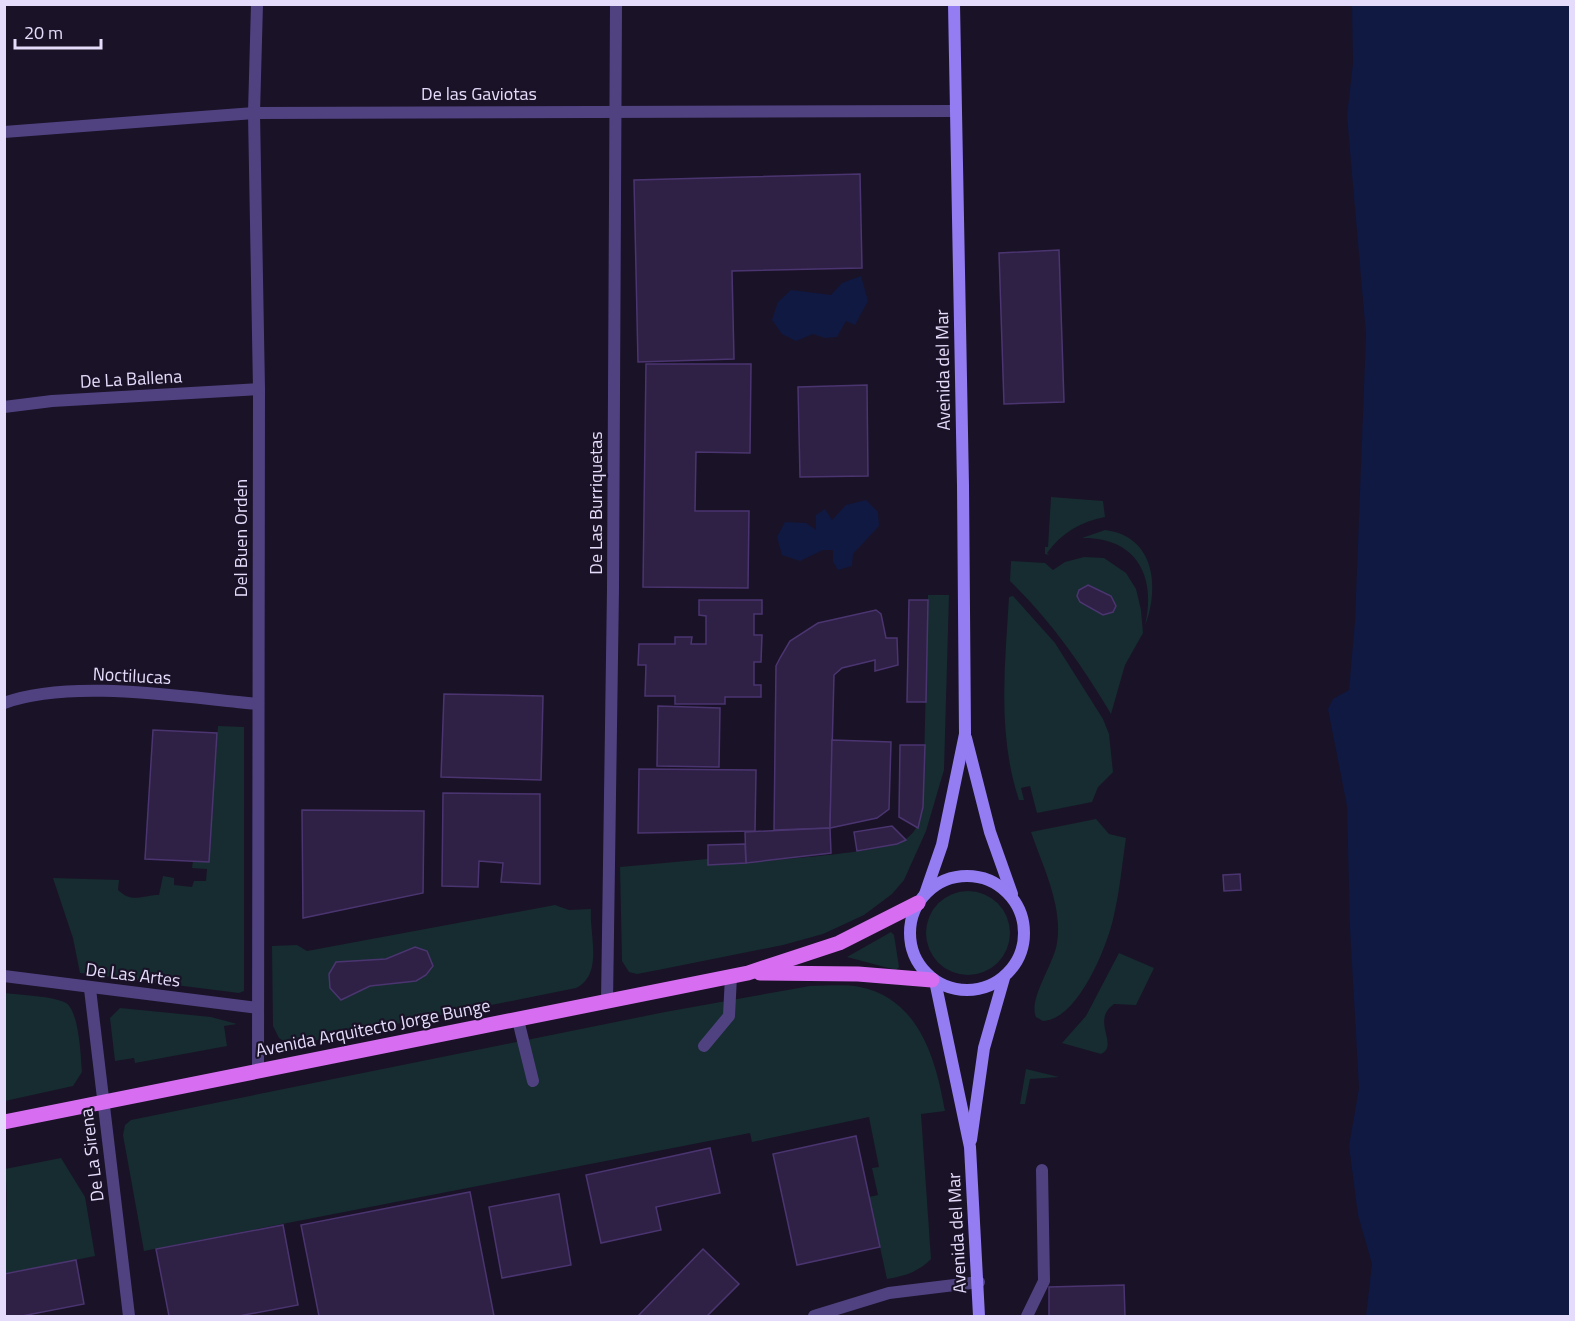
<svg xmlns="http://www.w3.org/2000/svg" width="1575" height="1321" font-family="'Titillium Web',sans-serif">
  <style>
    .green { fill: #162c30 }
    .water { fill: #101942 }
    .building { fill: #2f2046; stroke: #4b3570; stroke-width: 1.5 }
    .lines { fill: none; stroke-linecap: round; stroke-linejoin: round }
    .lane { stroke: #504281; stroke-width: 12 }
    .street { stroke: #504281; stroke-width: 12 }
    .secondary { stroke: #947cf2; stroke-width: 12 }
    .primary { stroke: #d76ef1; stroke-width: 15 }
    .labels { text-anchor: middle; stroke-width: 4.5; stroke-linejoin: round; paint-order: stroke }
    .street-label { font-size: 18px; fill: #e5dcfb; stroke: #1a1227 }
  </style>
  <rect width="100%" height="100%" fill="#1a1227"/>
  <g class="green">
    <path d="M 1051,497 L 1103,501 L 1105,517 C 1082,521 1061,533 1047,553 L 1049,555 L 1045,554 L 1045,547 L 1048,547 Z"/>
    <path d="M 1105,530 C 1155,536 1160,588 1145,626 C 1157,576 1136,537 1082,538 Z"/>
    <path d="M 1084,557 L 1104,558 L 1126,573 L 1136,589 L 1141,610 L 1143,633 L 1125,665 L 1111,714 C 1082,665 1051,621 1010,581 L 1011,561 L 1045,563 L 1053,570 L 1065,562 Z"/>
    <path d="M 928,595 L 949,595 L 944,770 L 926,831 L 904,880 L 892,894 L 864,915 L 823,934 L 783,945 L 658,970 L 637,974 L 629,972 L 622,961 L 620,867 L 708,859 L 708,864 C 740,863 886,854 906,839 C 917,831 921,820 923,807 Z"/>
    <path d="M 1013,596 L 1055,643 L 1103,719 L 1109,734 L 1113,772 L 1098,787 L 1092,802 L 1037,813 L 1030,786 L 1021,788 L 1024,800 L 1019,800 C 997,734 1005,666 1009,597 Z"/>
    <path d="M 218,726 L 244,727 L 244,991 L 239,993 L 80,973 L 73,938 L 53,878 L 119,880 L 118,890 C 133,904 141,895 159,895 L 163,876 L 174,878 L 174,885 L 192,887 L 194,881 L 206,881 L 207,869 L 192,868 L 193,861 L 209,862 Z"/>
    <path d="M 1096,819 L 1109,834 L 1126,838 C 1122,864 1120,890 1114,915 C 1108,945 1078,1020 1043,1021 L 1036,1017 C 1028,999 1054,964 1057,943 C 1063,906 1043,867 1031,832 Z"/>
    <circle cx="968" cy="933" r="42"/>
    <path d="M 555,905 L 569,910 L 591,909 C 589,934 604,974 576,988 L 302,1043 L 285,1042 L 279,1038 L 273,1026 L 272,946 L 297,945 L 307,951 Z"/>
    <path d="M 891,932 L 894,935 L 899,967 L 896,970 L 847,957 Z"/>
    <path d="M 1119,953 L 1154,968 L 1136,1005 L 1114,1004 C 1090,1021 1120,1045 1101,1054 L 1062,1043 L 1086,1016 Z"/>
    <path d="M 810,986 C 826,986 844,984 860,987 C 919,999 936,1059 945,1111 L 921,1114 L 931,1259 C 918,1272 905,1276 887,1279 L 869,1197 L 878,1195 L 872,1168 L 879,1167 L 869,1117 L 752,1142 L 750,1133 L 144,1251 L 123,1135 L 125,1125 L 131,1120 L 665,1012 Z"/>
    <path d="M 4,993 C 20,995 54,996 66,1003 C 79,1011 81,1057 82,1072 L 73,1086 L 5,1101 Z"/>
    <path d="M 120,1008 L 211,1017 L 237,1024 L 224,1026 L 227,1046 L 135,1063 L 134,1058 L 115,1061 L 110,1018 Z"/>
    <path d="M 1026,1069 L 1059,1077 L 1030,1079 L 1025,1104 L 1020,1104 Z"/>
    <path d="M 61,1158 L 85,1197 L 95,1256 L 5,1274 C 4,1239 9,1204 5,1169 Z"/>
  </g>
  <g class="water">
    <path d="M 1352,5 L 1570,5 L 1570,1316 L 1366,1316 L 1372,1264 L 1358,1215 L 1349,1146 L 1359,1088 L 1350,929 L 1347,806 L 1328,709 L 1333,699 L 1349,690 L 1355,621 L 1366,335 L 1347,116 L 1353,63 Z"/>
    <path d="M 861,276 L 868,301 L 855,325 L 846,321 L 837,337 L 825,338 L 813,334 L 796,341 L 782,334 L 772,320 L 778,302 L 791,290 L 831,295 L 842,283 Z"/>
    <path d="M 866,500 L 878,512 L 879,526 L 853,554 L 852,566 L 838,570 L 833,562 L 833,550 L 823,550 L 800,561 L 782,555 L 777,537 L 785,522 L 806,523 L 816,530 L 816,515 L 825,509 L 832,520 L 846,505 Z"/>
  </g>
  <g class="building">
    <path d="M 860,174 L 862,268 L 732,271 L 734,359 L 638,362 L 634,180 Z"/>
    <path d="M 1059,250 L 1064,402 L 1004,404 L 999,253 Z"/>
    <path d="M 646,364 L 751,364 L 750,453 L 696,452 L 695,511 L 749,511 L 748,588 L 643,587 Z"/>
    <path d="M 867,385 L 868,476 L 800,477 L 798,387 Z"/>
    <path d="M 1088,585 L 1111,596 L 1116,606 L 1113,612 L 1103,615 L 1080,602 L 1077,596 L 1079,590 Z"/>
    <path d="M 699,600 L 762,600 L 762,614 L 754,614 L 754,635 L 762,635 L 761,662 L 754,662 L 754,685 L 761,685 L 761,697 L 725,697 L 725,704 L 675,704 L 675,696 L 645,696 L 646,665 L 638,665 L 639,644 L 675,644 L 675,637 L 692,637 L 691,644 L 706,644 L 706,616 L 699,615 Z"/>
    <path d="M 909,600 L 928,600 L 926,702 L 907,702 Z"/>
    <path d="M 876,610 L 881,614 L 886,638 L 897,638 L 898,665 L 875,671 L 875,660 L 842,668 L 834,675 L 830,828 L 774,830 L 776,666 L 780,658 L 790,641 L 818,623 Z"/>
    <path d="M 444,694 L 543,696 L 541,780 L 441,777 Z"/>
    <path d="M 658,706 L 720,708 L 719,767 L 657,766 Z"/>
    <path d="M 153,730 L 217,733 L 209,862 L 145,859 Z"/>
    <path d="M 832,740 L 891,742 L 889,809 L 877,818 L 830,828 Z"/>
    <path d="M 900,745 L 925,745 L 923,807 L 918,828 L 899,817 Z"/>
    <path d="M 639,769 L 756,770 L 755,831 L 638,833 Z"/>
    <path d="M 443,793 L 540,794 L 540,884 L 501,882 L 503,863 L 479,861 L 478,887 L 442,886 Z"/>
    <path d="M 302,810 L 424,811 L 423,893 L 303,918 Z"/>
    <path d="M 892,826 L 906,840 L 897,844 L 857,851 L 854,832 Z"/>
    <path d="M 830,828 L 831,853 L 746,863 L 745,832 Z"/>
    <path d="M 745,844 L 746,863 L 708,865 L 708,845 Z"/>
    <path d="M 1240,874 L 1241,890 L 1224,891 L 1223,875 Z"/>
    <path d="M 415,947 L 427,951 L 433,966 L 426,975 L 416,981 L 370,986 L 341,1000 L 330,988 L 329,974 L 336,962 L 386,959 Z"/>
    <path d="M 856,1136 L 880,1247 L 797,1265 L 773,1154 Z"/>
    <path d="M 710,1148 L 720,1193 L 656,1207 L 661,1230 L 601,1243 L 586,1175 Z"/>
    <path d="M 470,1192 L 494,1316 L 319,1316 L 301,1225 Z"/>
    <path d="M 559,1194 L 571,1265 L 502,1278 L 489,1207 Z"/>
    <path d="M 283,1225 L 298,1305 L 239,1316 L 169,1316 L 156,1249 Z"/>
    <path d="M 703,1249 L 739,1284 L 707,1316 L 638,1316 Z"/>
    <path d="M 76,1260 L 84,1304 L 22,1316 L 4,1316 L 4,1274 Z"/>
    <path d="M 1124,1285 L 1125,1316 L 1049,1316 L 1049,1287 Z"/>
  </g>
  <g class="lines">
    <g class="lane">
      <path d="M 518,1020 L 533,1081"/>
      <path d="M 704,1046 L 729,1016 L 731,976"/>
      <path d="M 1027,1316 L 1044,1281 L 1042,1170"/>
    </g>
    <g class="street">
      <path d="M 257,4 L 254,113 L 259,389 L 258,1071"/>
      <path d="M 4,132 L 254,113 L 955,111"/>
      <path d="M 4,407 L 52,401 L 259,389"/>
      <path d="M 4,703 C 72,678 187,698 258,704"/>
      <path d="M 4,976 L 258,1008"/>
      <path d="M 90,989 L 129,1316"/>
      <path d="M 607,1002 L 613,589 L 616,4"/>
      <path d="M 814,1316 L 889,1293 L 979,1282"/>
    </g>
    <g class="secondary">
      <path d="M 966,738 L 990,832 L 1012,894"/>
      <circle cx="967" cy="933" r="57"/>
      <path d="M 925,894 L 942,845 L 965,734 L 963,485 L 954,4"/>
      <path d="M 935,981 L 970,1147 L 979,1316"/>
      <path d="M 971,1140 L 984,1048 L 1004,978"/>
    </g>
    <g class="primary">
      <path d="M 760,973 L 858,974 L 932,980"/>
      <path d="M 4,1122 L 748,973 L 839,943 L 918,903"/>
    </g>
  </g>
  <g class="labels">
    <g class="street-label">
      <text x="479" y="100">De las Gaviotas</text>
      <text transform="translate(943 370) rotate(-91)" y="6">Avenida del Mar</text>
      <text transform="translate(131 379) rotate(-3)" y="6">De La Ballena</text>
      <text transform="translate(596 503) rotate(-90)" y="6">De Las Burriquetas</text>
      <text transform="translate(241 538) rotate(-90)" y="6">Del Buen Orden</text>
      <text transform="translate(132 676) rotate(3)" y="6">Noctilucas</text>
      <text transform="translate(133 975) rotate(7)" y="6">De Las Artes</text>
      <text transform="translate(373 1028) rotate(-11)" y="6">Avenida Arquitecto Jorge Bunge</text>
      <text transform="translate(92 1155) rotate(-97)" y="6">De La Sirena</text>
      <text transform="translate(957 1233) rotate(-93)" y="6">Avenida del Mar</text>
    </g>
  </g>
  <rect width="1575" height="1321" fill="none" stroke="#e5dcfb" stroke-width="12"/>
  <path d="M15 39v9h86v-9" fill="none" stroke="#e5dcfb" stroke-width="3"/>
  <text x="24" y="39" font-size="18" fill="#e5dcfb" stroke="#1a1227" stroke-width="4.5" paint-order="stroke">20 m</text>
</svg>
